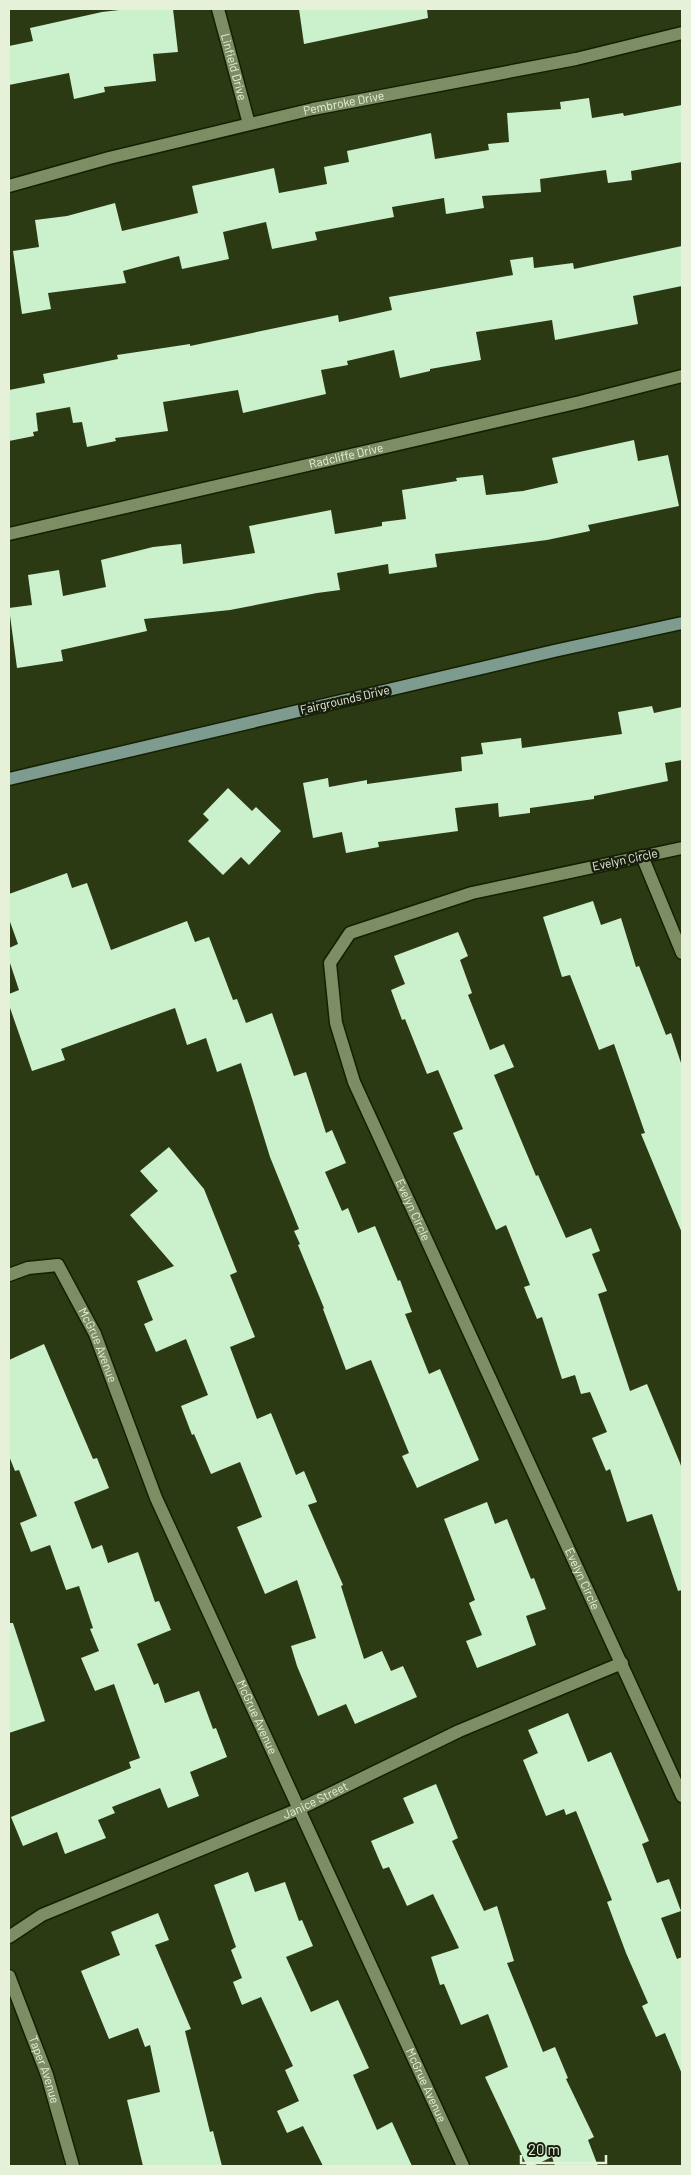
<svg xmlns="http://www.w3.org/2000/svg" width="691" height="2175" font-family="Barlow,sans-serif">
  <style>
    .building { fill: #caf0cc }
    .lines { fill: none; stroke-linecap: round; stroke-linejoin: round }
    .street-casing { stroke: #142000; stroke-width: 15 }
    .secondary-casing { stroke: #142000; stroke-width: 15 }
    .street { stroke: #7d8e64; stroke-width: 12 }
    .secondary { stroke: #7d9b8e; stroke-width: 12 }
    .labels { text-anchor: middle; stroke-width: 5; stroke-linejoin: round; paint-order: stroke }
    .street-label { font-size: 12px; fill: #e7f1da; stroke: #181e0e }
  </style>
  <rect width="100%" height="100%" fill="#2c3a13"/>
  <g class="building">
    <path d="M 128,9 L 173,9 L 178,52 L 153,54 L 156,81 L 104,87 L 105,92 L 74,99 L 69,73 L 9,85 L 9,46 L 33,41 L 30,28 L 102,12 Z"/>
    <path d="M 299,9 L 427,9 L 428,18 L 304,44 Z"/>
    <path d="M 589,98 L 592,118 L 623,113 L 624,116 L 682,105 L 682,162 L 631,171 L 632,180 L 608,183 L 606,170 L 540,179 L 541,192 L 482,196 L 484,208 L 446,214 L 444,198 L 392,207 L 394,217 L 315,232 L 317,240 L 272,249 L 266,222 L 223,232 L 229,259 L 182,269 L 179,256 L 123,271 L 126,283 L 48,293 L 51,309 L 22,314 L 13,251 L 39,247 L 35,220 L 67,216 L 115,203 L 122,231 L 198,213 L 192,186 L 274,168 L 279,193 L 327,184 L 324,167 L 349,162 L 347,151 L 431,133 L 435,159 L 489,150 L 488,144 L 509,142 L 507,113 L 561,109 L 560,102 Z"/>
    <path d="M 682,246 L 682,286 L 633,296 L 638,324 L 555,340 L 552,320 L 476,332 L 481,360 L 430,369 L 430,371 L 400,378 L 394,350 L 347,361 L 348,365 L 321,370 L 326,394 L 243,413 L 238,390 L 163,402 L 168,431 L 115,438 L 116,441 L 87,447 L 82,422 L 73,423 L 70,407 L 36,413 L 38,431 L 33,432 L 34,436 L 9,441 L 9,390 L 45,383 L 43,374 L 118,359 L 117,355 L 190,344 L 190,346 L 338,315 L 339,322 L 392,310 L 389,297 L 513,275 L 510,260 L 533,257 L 534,268 L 573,263 L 574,269 Z"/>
    <path d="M 634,440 L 638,461 L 668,455 L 679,506 L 588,525 L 590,531 L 547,540 L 435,554 L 437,567 L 389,574 L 388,564 L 337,573 L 340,590 L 317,593 L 230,610 L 144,619 L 147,631 L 61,650 L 63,661 L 17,668 L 9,608 L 32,605 L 28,575 L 59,570 L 63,596 L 106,587 L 101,560 L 153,547 L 181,544 L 183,564 L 255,553 L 249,526 L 331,510 L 335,534 L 382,526 L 382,522 L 406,519 L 402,490 L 457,481 L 456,478 L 483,475 L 486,495 L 523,491 L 558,483 L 552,458 Z"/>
    <path d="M 652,706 L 654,713 L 682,707 L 682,760 L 665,763 L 668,781 L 594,796 L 594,799 L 530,808 L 530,813 L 499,817 L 498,803 L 455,808 L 458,831 L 378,842 L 379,847 L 346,853 L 342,832 L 313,838 L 303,783 L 328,778 L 329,787 L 367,780 L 367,784 L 462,771 L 461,757 L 483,754 L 481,743 L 521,738 L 522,748 L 622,734 L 618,712 Z"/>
    <path d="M 228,788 L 252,811 L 256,807 L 281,831 L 249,865 L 241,857 L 223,875 L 188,841 L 209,820 L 203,814 Z"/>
    <path d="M 67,873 L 72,888 L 87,883 L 111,950 L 187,921 L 195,942 L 209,937 L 233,1000 L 237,999 L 246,1023 L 272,1013 L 294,1076 L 306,1072 L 326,1133 L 332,1130 L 346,1163 L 325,1172 L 342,1211 L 348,1208 L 358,1233 L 375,1226 L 398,1281 L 400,1280 L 412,1312 L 405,1314 L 429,1374 L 440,1369 L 479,1460 L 417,1488 L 402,1456 L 409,1453 L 371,1360 L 346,1370 L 323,1309 L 324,1308 L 298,1245 L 300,1244 L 294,1231 L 299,1229 L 270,1157 L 241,1063 L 217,1072 L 206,1038 L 187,1045 L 175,1008 L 61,1049 L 65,1060 L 32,1071 L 9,1005 L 9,994 L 19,990 L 9,960 L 9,948 L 18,944 L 9,919 L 9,894 Z"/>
    <path d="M 593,901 L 601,925 L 621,918 L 636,967 L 639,966 L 666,1035 L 671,1033 L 682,1066 L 682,1233 L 641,1134 L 645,1133 L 614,1044 L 599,1050 L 570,975 L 562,977 L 543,917 Z"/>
    <path d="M 458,932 L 468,956 L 460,960 L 472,993 L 468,995 L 490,1050 L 504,1044 L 514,1067 L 494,1075 L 536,1176 L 538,1175 L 566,1238 L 591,1228 L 600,1251 L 592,1254 L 607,1291 L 598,1294 L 630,1391 L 647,1384 L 680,1463 L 682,1469 L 682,1590 L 678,1591 L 652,1514 L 627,1522 L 610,1469 L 606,1471 L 592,1438 L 607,1432 L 590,1392 L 581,1394 L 575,1375 L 562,1379 L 542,1317 L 537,1319 L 524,1287 L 530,1285 L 506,1225 L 496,1230 L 453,1133 L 463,1129 L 438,1070 L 427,1074 L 405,1019 L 402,1020 L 391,990 L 405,984 L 394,956 Z"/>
    <path d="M 169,1147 L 204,1189 L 237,1272 L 230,1275 L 255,1337 L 230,1347 L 257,1419 L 271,1413 L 296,1475 L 304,1471 L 317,1502 L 308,1505 L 343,1585 L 341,1586 L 364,1659 L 382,1651 L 391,1671 L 403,1666 L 417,1697 L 355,1724 L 346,1704 L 318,1716 L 297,1666 L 291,1646 L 316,1638 L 297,1580 L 265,1594 L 237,1527 L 262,1517 L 240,1462 L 211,1474 L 194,1434 L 192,1435 L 181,1406 L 208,1395 L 186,1339 L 156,1352 L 144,1324 L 153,1320 L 137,1281 L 174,1266 L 130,1215 L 158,1191 L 140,1171 Z"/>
    <path d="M 44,1344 L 93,1459 L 97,1458 L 109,1488 L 74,1502 L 92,1549 L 102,1545 L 108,1563 L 138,1552 L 155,1602 L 159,1601 L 171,1630 L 137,1644 L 154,1685 L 158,1683 L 165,1703 L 199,1691 L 213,1729 L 216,1728 L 227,1757 L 190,1772 L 199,1796 L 168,1808 L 160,1788 L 112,1807 L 115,1813 L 98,1820 L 106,1838 L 65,1854 L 57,1832 L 23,1846 L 11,1817 L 131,1768 L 129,1762 L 140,1758 L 114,1684 L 95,1691 L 81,1658 L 99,1651 L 90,1629 L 93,1628 L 79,1586 L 66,1590 L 50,1545 L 31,1552 L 20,1523 L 37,1516 L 19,1470 L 15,1471 L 9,1456 L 9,1360 Z"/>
    <path d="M 487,1502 L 495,1524 L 507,1519 L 531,1579 L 534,1578 L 546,1609 L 526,1616 L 536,1645 L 477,1668 L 466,1641 L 482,1635 L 469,1603 L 475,1600 L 444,1519 Z"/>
    <path d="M 9,1623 L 13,1623 L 45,1721 L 9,1733 Z"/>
    <path d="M 568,1713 L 588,1762 L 611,1752 L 649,1841 L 642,1844 L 657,1883 L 669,1879 L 681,1911 L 661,1918 L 677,1959 L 682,1957 L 682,2074 L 665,2033 L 656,2037 L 642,2006 L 648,2003 L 626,1953 L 607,1902 L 612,1900 L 576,1811 L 566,1815 L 564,1809 L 546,1816 L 523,1760 L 538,1753 L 528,1730 Z"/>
    <path d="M 436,1784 L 458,1838 L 452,1841 L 484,1911 L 497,1906 L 514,1961 L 507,1963 L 543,2052 L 555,2047 L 568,2078 L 566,2079 L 594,2137 L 588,2140 L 598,2166 L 555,2166 L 552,2157 L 533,2166 L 527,2166 L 485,2077 L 508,2067 L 488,2014 L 461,2025 L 444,1984 L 440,1985 L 431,1957 L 459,1948 L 433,1894 L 407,1906 L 389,1867 L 383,1869 L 371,1841 L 414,1823 L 403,1798 Z"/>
    <path d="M 248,1872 L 255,1892 L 285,1882 L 299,1921 L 302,1920 L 313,1946 L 286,1957 L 311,2012 L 338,2000 L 369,2068 L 353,2075 L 377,2130 L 392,2122 L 412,2166 L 323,2166 L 303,2126 L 287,2133 L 277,2111 L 299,2101 L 285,2070 L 293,2066 L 261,1997 L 242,2005 L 233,1982 L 242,1978 L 231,1950 L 236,1947 L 214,1885 Z"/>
    <path d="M 158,1913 L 169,1940 L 155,1945 L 191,2029 L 185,2031 L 210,2132 L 213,2131 L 222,2166 L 143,2166 L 127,2100 L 160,2092 L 150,2045 L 145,2047 L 138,2028 L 109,2039 L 81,1971 L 120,1955 L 111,1932 Z"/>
  </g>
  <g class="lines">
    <defs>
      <g id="street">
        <path id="s1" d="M 218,9 L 249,124"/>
        <path id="s2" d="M 9,186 L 109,158 L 313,109 L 576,59 L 682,33"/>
        <path id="s3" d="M 9,534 L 580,402 L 682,376"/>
        <path id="s4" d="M 682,848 L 472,893 L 350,933 L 330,963 L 336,1023 L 354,1082 L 682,1796"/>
        <path d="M 642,856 L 682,953"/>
        <path id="s5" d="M 9,1275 L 28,1268 L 58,1265 L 95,1334 L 156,1498 L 463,2166"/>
        <path id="s6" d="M 9,1937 L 42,1915 L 299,1809 L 459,1731 L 622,1663"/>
        <path id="s7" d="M 9,1976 L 47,2075 L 73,2166"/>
      </g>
      <path id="secondary" d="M 9,779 L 554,651 L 682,623"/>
    </defs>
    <use href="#street" class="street-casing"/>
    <use href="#secondary" class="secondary-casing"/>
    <use href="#street" class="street"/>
    <use href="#secondary" class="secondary"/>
  </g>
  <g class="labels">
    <g class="street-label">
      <text dy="4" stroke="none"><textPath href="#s1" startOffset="60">Linfield Drive</textPath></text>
      <text dy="4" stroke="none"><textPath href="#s2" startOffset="345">Pembroke Drive</textPath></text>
      <text dy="4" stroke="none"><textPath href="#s3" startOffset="346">Radcliffe Drive</textPath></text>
      <text transform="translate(345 700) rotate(-13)" y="4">Fairgrounds Drive</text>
      <text transform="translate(625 860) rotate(-12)" y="4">Evelyn Circle</text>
      <text dy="4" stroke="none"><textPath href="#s4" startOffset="642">Evelyn Circle</textPath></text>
      <text dy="4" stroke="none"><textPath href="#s5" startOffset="140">McGrue Avenue</textPath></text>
      <text dy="4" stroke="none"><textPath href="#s4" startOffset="1048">Evelyn Circle</textPath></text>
      <text dy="4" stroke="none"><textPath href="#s5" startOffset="545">McGrue Avenue</textPath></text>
      <text dy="4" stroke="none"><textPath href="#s6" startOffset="336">Janice Street</textPath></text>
      <text dy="4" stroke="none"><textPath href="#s7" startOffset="100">Taper Avenue</textPath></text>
      <text dy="4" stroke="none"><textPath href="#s5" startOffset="950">McGrue Avenue</textPath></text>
    </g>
  </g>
  <rect width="691" height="2175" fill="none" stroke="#e7f1da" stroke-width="20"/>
  <path d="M521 2155v8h85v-8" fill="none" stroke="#e7f1da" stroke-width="2.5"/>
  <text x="528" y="2155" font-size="15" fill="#e7f1da" stroke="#181e0e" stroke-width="4" paint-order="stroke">20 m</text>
</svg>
